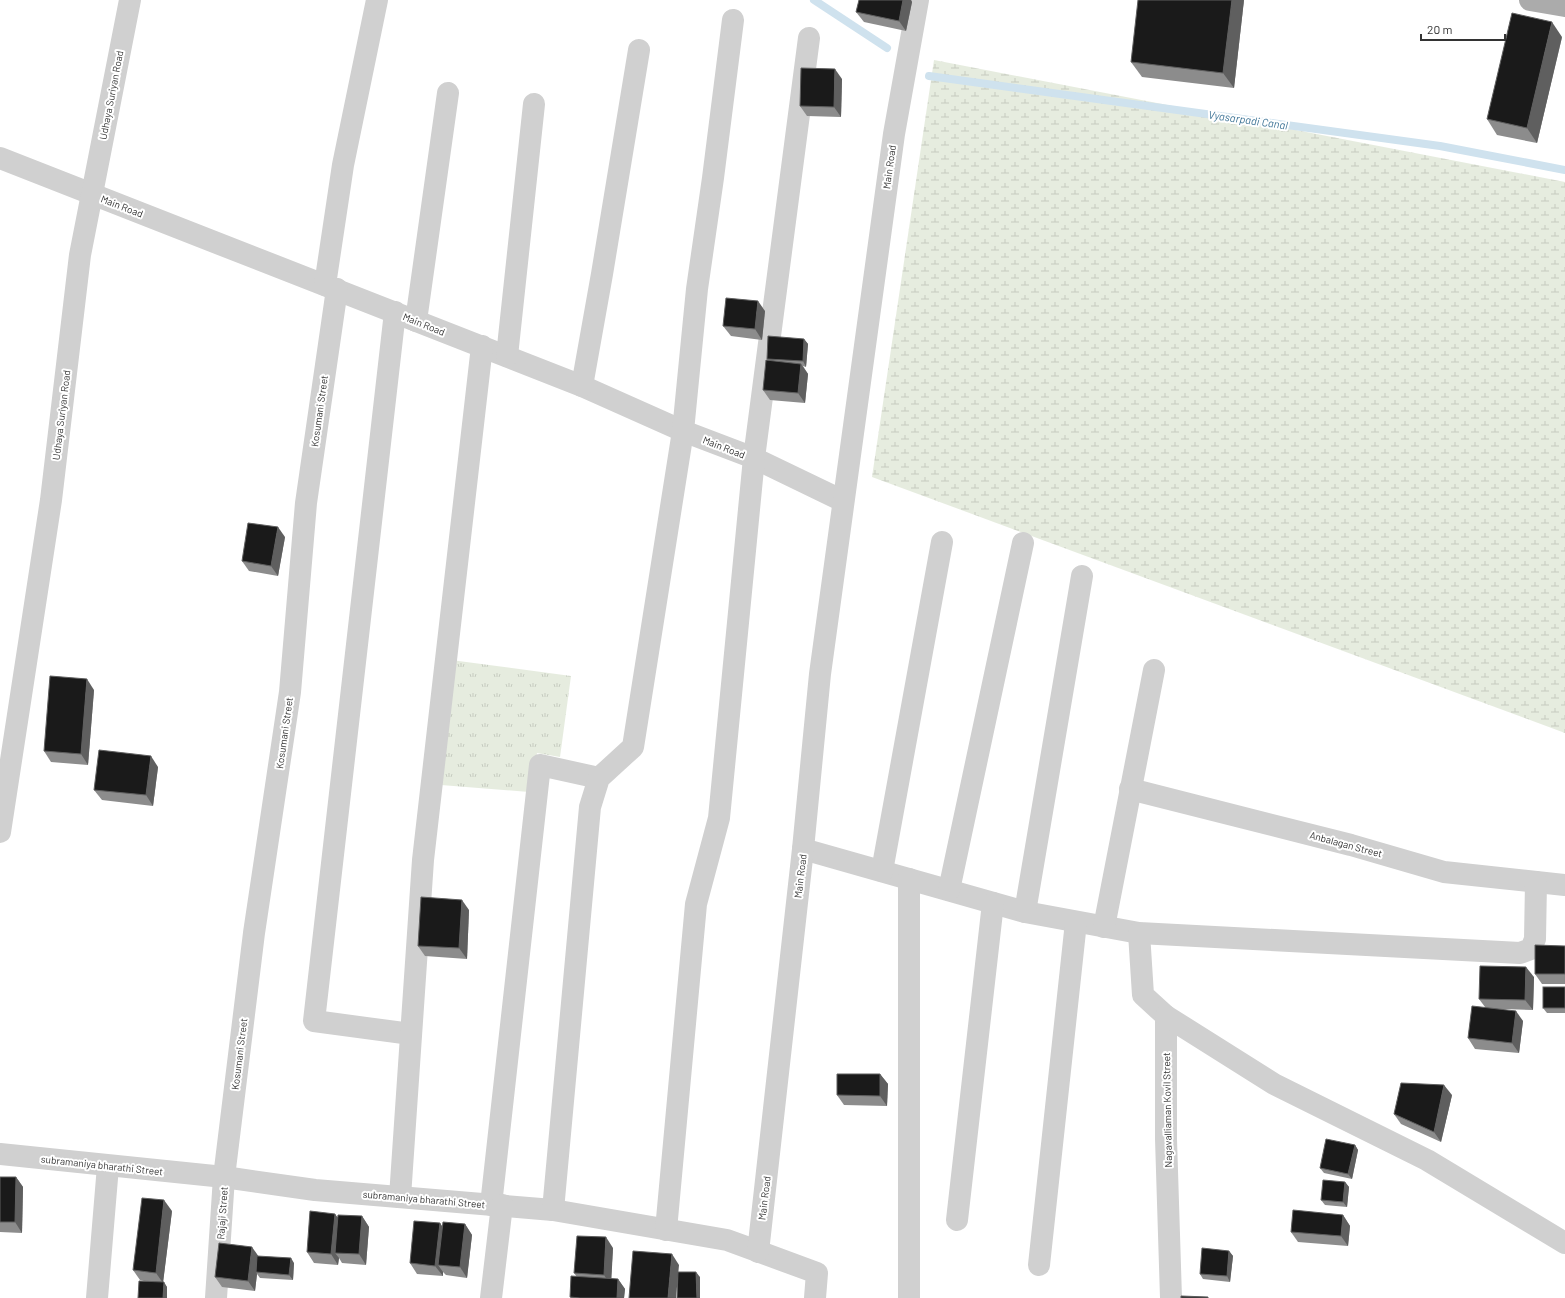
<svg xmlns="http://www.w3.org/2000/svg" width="1565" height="1298" font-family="Barlow,sans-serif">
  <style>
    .wetland { fill: url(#wetland-marsh) }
    .park { fill: url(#park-tufts) }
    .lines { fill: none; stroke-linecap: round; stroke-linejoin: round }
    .stream { stroke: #cfe2ee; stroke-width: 8 }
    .minor { stroke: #d0d0d0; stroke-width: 22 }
    .primary { stroke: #ababab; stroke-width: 22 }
    .wall { fill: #8c8c8c }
    .shaded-wall { fill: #5f5f5f }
    .building { fill: #1a1a1a; stroke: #5f5f5f }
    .labels { text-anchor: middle; stroke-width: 4; stroke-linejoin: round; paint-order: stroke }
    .street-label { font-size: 10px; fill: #333; stroke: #fff }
    .water-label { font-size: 11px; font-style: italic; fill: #3f7597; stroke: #fff }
  </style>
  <defs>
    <pattern id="wetland-marsh" width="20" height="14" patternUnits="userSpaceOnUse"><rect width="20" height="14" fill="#e6ecdf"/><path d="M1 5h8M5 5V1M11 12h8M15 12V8" fill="none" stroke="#c6cbc0"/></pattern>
    <pattern id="park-tufts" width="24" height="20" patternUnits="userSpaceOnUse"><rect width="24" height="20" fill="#e6ecdf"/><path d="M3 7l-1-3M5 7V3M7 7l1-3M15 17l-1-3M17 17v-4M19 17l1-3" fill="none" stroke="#c6cbc0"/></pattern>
  </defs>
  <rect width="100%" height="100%" fill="#fff"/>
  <path class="wetland" d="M 934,60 L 1565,182 L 1565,733 L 872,477 Z"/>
  <path class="park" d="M 451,660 L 571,676 L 560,757 L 537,753 L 529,792 L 441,785 Z"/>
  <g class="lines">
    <g class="stream">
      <path d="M 814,0 L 887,48"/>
      <path d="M 929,76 L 1440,146 L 1565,170"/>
    </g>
    <g class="minor">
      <path d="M 0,158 L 582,386 L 683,431 L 754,458 L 843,501"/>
      <path d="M 325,285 L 343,165 L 377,0"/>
      <path d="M 395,312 L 314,1021 L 411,1034"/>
      <path d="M 416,321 L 448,93"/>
      <path d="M 507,356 L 534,104"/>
      <path d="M 582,386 L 602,274 L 639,50"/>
      <path d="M 1130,789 L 1351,845 L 1444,872 L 1565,885"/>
      <path d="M 0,832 L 51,500 L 80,255 L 130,0"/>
      <path d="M 803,849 L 1025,912 L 1139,933 L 1520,953 L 1531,949 L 1535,939 L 1536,882"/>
      <path d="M 882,871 L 942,542"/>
      <path d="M 949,890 L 1023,543"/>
      <path d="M 1025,912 L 1082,576"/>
      <path d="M 1104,927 L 1154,670"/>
      <path d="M 1139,933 L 1143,995 L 1166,1016 L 1166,1139 L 1171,1298"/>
      <path d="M 1166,1016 L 1274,1084 L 1427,1160 L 1565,1243"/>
      <path d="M 0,1154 L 224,1177 L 315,1190 L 553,1210 L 727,1240 L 817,1273 L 815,1298"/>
      <path d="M 400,1197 L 423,860 L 482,346"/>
      <path d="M 491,1205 L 540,765 L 599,778"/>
      <path d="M 553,1210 L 590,807 L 599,778 L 633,747 L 683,431 L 697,289 L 713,178 L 733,20"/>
      <path d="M 957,1220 L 993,903"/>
      <path d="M 666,1230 L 696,904 L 719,818 L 754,458 L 809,38"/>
      <path d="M 758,1252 L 803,849 L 820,674 L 894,134 L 918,0"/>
      <path d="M 1039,1265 L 1076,922"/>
      <path d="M 97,1298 L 108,1166"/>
      <path d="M 216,1298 L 224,1177 L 254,933 L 290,692 L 306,503 L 337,289"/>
      <path d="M 491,1298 L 502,1205"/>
      <path d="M 909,1298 L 909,879"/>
    </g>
    <path class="primary" d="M 1530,0 L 1565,6"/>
  </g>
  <g class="wall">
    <path d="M 859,0 L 911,0 L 912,2 L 906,31 L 864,22 L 856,12 Z"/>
    <path d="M 1244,0 L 1234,88 L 1142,77 L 1131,62 Z"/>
    <path d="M 1562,37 L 1537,143 L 1497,135 L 1487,119 Z"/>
    <path d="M 842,79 L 841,117 L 807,116 L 800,106 Z"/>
    <path d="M 765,311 L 762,340 L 731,336 L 723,326 Z"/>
    <path d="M 804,339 L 808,344 L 806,367 L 803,366 L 808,374 L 805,403 L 770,400 L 763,390 L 768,361 L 767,359 Z"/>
    <path d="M 285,537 L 278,576 L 249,571 L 242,561 Z"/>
    <path d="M 94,690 L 88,765 L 51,762 L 44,751 Z"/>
    <path d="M 158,767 L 153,806 L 102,800 L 94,790 Z"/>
    <path d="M 469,910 L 467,959 L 425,956 L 418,946 Z"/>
    <path d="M 1565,946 L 1565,984 L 1542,984 L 1535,974 Z"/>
    <path d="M 1534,977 L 1533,1010 L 1502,1009 L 1523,1021 L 1519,1053 L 1475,1049 L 1468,1038 L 1485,1007 L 1479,999 Z"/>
    <path d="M 1565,987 L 1565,1013 L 1547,1013 L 1543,1008 Z"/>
    <path d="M 880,1074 L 888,1084 L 887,1106 L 844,1105 L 837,1095 Z"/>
    <path d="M 1452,1095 L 1441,1142 L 1401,1124 L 1394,1114 Z"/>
    <path d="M 1355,1145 L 1358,1150 L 1352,1179 L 1324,1173 L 1320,1168 Z"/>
    <path d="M 0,1177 L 16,1177 L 23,1187 L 22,1233 L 0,1232 Z"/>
    <path d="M 1345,1182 L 1349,1187 L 1347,1207 L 1325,1205 L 1321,1200 Z"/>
    <path d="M 172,1211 L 163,1282 L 167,1287 L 140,1280 L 133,1270 Z"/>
    <path d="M 335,1214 L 337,1217 L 362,1216 L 369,1227 L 366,1265 L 342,1263 L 339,1258 L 338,1265 L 314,1263 L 307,1252 Z"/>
    <path d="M 1343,1215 L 1350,1226 L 1348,1246 L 1298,1242 L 1291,1232 Z"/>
    <path d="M 440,1223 L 443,1228 L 465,1224 L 472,1235 L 467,1278 L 446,1275 L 443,1272 L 443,1276 L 417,1274 L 410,1263 Z"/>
    <path d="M 613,1248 L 611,1279 L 618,1279 L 625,1289 L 624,1298 L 571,1298 L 570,1297 L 577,1277 L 574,1273 Z"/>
    <path d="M 1229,1251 L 1233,1256 L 1230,1282 L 1203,1279 L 1200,1274 Z"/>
    <path d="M 258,1256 L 294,1263 L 293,1280 L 260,1278 L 257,1274 L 255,1291 L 222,1287 L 215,1277 Z"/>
  </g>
  <g class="shaded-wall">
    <path d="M 903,0 L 911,0 L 912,2 L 906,31 L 899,21 Z"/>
    <path d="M 1232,0 L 1244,0 L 1234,88 L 1223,73 Z"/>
    <path d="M 1552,22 L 1562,37 L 1537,143 L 1527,128 Z"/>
    <path d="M 835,69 L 842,79 L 841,117 L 834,107 Z"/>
    <path d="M 758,301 L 765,311 L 762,340 L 755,329 Z"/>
    <path d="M 804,339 L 808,344 L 806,367 L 803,361 Z"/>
    <path d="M 801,364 L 808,374 L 805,403 L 798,393 Z"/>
    <path d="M 278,527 L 285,537 L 278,576 L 271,566 Z"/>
    <path d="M 87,679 L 94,690 L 88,765 L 81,754 Z"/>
    <path d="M 151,756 L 158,767 L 153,806 L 146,795 Z"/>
    <path d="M 462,900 L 469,910 L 467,959 L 459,948 Z"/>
    <path d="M 1526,967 L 1534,977 L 1533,1010 L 1525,1000 Z"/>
    <path d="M 1516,1011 L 1523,1021 L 1519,1053 L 1512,1043 Z"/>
    <path d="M 880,1074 L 888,1084 L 887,1106 L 880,1096 Z"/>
    <path d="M 1444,1085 L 1452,1095 L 1441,1142 L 1434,1132 Z"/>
    <path d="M 1355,1145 L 1358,1150 L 1352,1179 L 1348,1174 Z"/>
    <path d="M 16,1177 L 23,1187 L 22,1233 L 15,1222 Z"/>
    <path d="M 1345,1182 L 1349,1187 L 1347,1207 L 1343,1202 Z"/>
    <path d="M 164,1200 L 172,1211 L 163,1283 L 156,1273 Z"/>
    <path d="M 335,1214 L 342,1224 L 335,1253 L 339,1258 L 338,1265 L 331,1254 Z"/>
    <path d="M 1343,1215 L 1350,1226 L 1348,1246 L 1341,1236 Z"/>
    <path d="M 362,1216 L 369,1227 L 366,1265 L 359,1254 Z"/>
    <path d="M 440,1223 L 447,1234 L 438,1265 L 443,1272 L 443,1276 L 435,1266 Z"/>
    <path d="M 465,1224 L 472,1235 L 467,1278 L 460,1267 Z"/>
    <path d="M 606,1237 L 613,1248 L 611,1286 L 604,1275 Z"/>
    <path d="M 252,1247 L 259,1257 L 256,1272 L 257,1274 L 255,1291 L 248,1281 Z"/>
    <path d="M 1229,1251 L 1233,1256 L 1230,1282 L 1227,1276 Z"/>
    <path d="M 672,1254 L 679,1265 L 676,1298 L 668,1298 Z"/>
    <path d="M 291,1258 L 294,1263 L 293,1280 L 289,1275 Z"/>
    <path d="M 696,1272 L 700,1277 L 700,1298 L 697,1298 Z"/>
    <path d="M 618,1279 L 625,1289 L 624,1298 L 617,1298 Z"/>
    <path d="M 164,1282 L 167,1287 L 167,1298 L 163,1298 Z"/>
  </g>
  <g class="building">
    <path d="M 859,0 L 903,0 L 899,21 L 856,12 Z"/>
    <path d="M 1138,0 L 1232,0 L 1223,73 L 1131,62 Z"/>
    <path d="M 1512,13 L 1552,22 L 1527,128 L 1487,119 Z"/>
    <path d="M 801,68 L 835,69 L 834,107 L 800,106 Z"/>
    <path d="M 726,298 L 758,301 L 755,329 L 723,326 Z"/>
    <path d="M 768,336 L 804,339 L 803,361 L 767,359 Z"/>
    <path d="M 766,360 L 801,364 L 798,393 L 763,390 Z"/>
    <path d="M 248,523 L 278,527 L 271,566 L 242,561 Z"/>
    <path d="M 50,676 L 87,679 L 81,754 L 44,751 Z"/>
    <path d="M 99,750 L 151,756 L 146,795 L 94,790 Z"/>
    <path d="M 421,897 L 462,900 L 459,948 L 418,946 Z"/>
    <path d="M 1535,945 L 1565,946 L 1565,974 L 1535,974 Z"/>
    <path d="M 1480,966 L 1526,967 L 1525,1000 L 1479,999 Z"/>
    <rect x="1543" y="987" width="22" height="21"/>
    <path d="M 1472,1006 L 1516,1011 L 1512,1043 L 1468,1038 Z"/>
    <path d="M 837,1074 L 880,1074 L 880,1096 L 837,1095 Z"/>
    <path d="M 1401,1083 L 1444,1085 L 1434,1132 L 1394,1114 Z"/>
    <path d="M 1326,1139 L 1355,1145 L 1348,1174 L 1320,1168 Z"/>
    <path d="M 0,1177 L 16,1177 L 15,1222 L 0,1222 Z"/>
    <path d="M 1323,1180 L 1345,1182 L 1343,1202 L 1321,1200 Z"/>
    <path d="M 142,1198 L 164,1200 L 156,1273 L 133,1270 Z"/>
    <path d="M 1293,1210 L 1343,1215 L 1341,1236 L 1291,1232 Z"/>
    <path d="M 310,1211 L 335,1214 L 331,1254 L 307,1252 Z"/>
    <path d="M 338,1215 L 362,1216 L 359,1254 L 335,1253 Z"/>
    <path d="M 414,1221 L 440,1223 L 435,1266 L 410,1263 Z"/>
    <path d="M 443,1222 L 465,1224 L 460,1267 L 438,1265 Z"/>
    <path d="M 577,1236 L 606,1237 L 604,1275 L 574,1273 Z"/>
    <path d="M 219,1243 L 252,1247 L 248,1281 L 215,1277 Z"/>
    <path d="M 1202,1248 L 1229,1251 L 1227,1276 L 1200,1274 Z"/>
    <path d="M 633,1251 L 672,1254 L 668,1298 L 629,1298 Z"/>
    <path d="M 257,1256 L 291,1258 L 289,1275 L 256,1272 Z"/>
    <path d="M 678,1272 L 696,1272 L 697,1298 L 677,1298 Z"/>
    <path d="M 571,1276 L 618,1279 L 617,1298 L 580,1298 L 570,1297 Z"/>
    <path d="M 139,1281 L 164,1282 L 163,1298 L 138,1298 Z"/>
    <path d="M 1181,1296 L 1208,1297 L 1208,1298 L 1181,1298 Z"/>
  </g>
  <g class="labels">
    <g class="street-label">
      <text transform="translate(111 95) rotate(-79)" y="4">Udhaya Suriyan Road</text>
      <text transform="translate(889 167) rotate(-82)" y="4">Main Road</text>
      <text transform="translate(122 206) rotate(21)" y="4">Main Road</text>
      <text transform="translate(424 324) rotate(22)" y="4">Main Road</text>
      <text transform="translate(319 411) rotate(-82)" y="4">Kosumani Street</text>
      <text transform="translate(61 415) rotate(-83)" y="4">Udhaya Suriyan Road</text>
      <text transform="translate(724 447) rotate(21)" y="4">Main Road</text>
      <text transform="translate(284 733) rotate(-82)" y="4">Kosumani Street</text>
      <text transform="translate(1346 844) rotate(15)" y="4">Anbalagan Street</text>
      <text transform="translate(800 876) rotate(-83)" y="4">Main Road</text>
      <text transform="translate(239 1054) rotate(-83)" y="4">Kosumani Street</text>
      <text transform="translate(1167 1110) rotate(-91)" y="4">Nagavalliaman Kovil Street</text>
      <text transform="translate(102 1165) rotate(6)" y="4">subramaniya bharathi Street</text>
      <text transform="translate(764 1198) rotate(-83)" y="4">Main Road</text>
      <text transform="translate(424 1199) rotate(5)" y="4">subramaniya bharathi Street</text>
      <text transform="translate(222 1213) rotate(-86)" y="4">Rajaji Street</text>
    </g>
    <g class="water-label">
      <text transform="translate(1248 120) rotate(8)" y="4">Vyasarpadi Canal</text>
    </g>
  </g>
  <path d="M1421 34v6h84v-6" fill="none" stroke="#333333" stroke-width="2"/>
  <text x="1427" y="34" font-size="12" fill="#333333" stroke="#ffffff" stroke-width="3" paint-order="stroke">20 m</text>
</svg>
